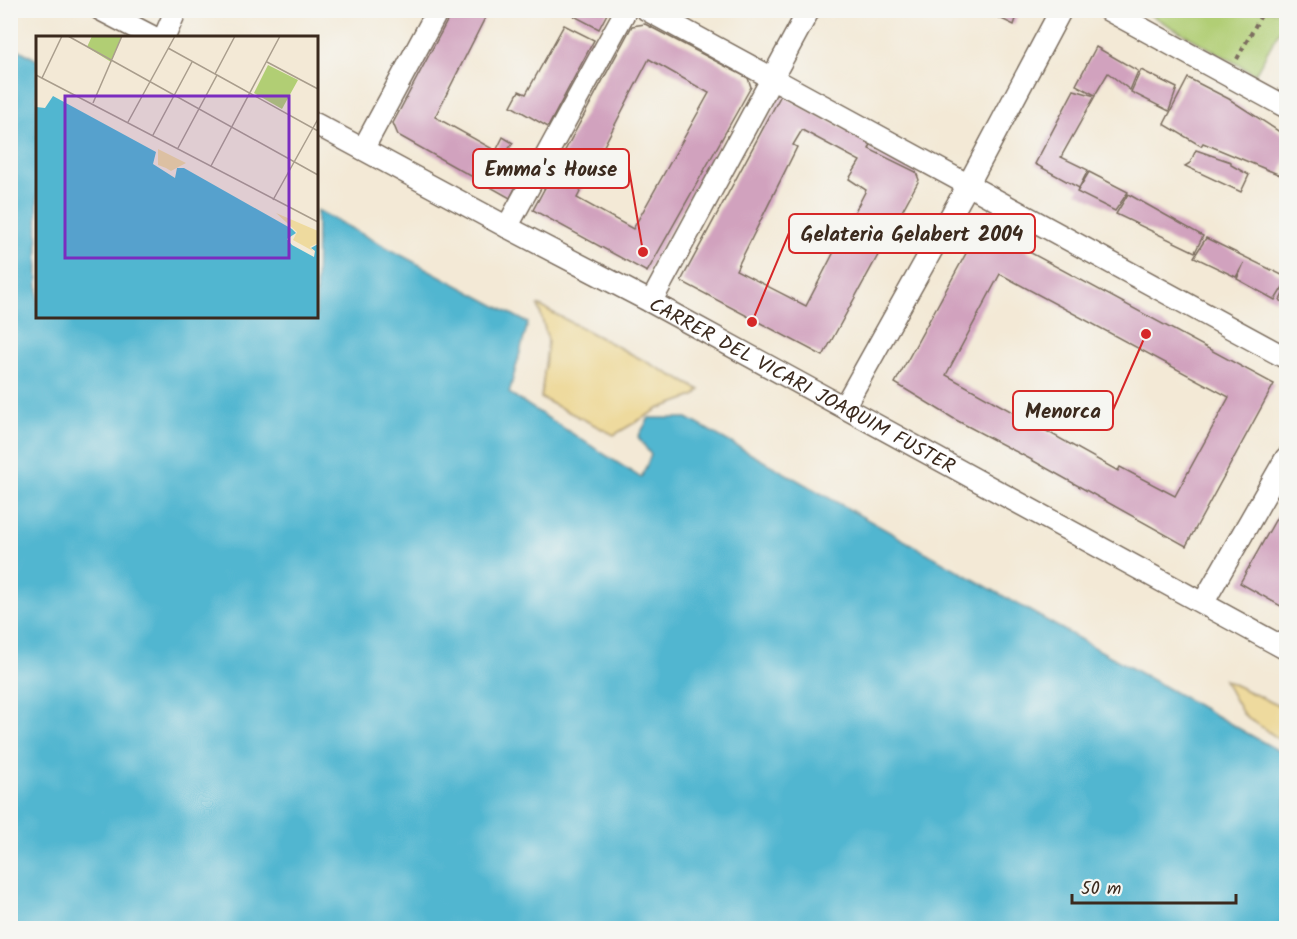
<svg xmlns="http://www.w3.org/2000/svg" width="1297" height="939" font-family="Kalam,sans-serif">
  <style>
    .green { fill: #b1ce74; stroke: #767c49; stroke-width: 1.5 }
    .sand { fill: #eeda9e; stroke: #94825e; stroke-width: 1.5 }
    .water { fill: #51b6d0; stroke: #467077; stroke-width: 1.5 }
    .building { fill: #d1a2be; fill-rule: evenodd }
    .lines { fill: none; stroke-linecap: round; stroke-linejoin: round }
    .minor-casing { stroke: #7b6d5e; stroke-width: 24 }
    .path { stroke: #7b6d5e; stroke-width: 4; stroke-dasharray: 4.5 4.5; stroke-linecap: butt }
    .minor { stroke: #fff; stroke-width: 21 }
    .labels { text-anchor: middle; stroke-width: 6; stroke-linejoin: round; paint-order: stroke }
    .street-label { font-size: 20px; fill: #3b2a1e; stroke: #f6f6f2 }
    .inset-road { fill: none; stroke: #a99d8c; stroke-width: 1.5 }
    .view { fill: #7b2cbf; fill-opacity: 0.15; stroke: #7b2cbf; stroke-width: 3 }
    .inset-edge { fill: none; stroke: #3b2a1e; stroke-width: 3 }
    .leader { fill: none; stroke: #d62828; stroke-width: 2 }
    .callout-dot { fill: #d62828; stroke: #f6f6f2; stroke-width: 2 }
    .callout { fill: #f6f6f2; stroke: #d62828; stroke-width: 2 }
    .callout-label { font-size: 21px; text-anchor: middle; font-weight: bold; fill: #3b2a1e }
  </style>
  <rect width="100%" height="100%" fill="#f6f6f2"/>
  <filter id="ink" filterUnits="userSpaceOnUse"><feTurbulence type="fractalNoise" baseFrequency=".0167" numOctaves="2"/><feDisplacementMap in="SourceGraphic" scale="12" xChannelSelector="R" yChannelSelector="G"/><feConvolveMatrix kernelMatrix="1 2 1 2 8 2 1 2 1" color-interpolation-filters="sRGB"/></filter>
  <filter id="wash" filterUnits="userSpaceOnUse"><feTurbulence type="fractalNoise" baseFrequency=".008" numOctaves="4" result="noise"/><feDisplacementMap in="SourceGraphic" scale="24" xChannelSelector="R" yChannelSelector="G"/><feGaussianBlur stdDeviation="1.35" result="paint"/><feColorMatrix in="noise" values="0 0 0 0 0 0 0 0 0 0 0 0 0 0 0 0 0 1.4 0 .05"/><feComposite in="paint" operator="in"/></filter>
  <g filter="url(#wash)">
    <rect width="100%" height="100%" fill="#f3e9d6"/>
    <path class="green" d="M 1143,11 L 1286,11 L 1286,19 L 1255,74 Z"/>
    <g class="sand">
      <path d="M 538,305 L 700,390 L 694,396 L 658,409 L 614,435 L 541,398 L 548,340 Z"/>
      <path d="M 1224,680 L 1286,709 L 1286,744 L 1243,714 Z"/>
    </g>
    <path class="water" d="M 11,45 L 37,60 L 38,316 L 316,316 L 317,210 L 528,323 L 509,393 L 641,478 L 651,455 L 638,437 L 649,418 L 687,418 L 1286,755 L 1286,826 L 1284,829 L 1286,833 L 1286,928 L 11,928 Z"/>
    <g id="blocks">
      <g class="building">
        <path d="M 453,10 L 489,10 L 435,117 L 496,151 L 503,137 L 513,143 L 505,154 L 526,166 L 510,198 L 398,135 L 393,123 Z"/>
        <path d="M 577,10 L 609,10 L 599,29 L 574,16 Z"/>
        <path d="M 983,10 L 1019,10 L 1014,25 Z"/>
        <path d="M 645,24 L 748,78 L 751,87 L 647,272 L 533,210 L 632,26 ZM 649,59 L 709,93 L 633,229 L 577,198 Z"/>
        <path d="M 564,25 L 594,40 L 548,127 L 511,106 L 519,91 L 526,94 Z"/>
        <path d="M 1096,47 L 1138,71 L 1130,90 L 1108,73 L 1095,95 L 1076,85 Z"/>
        <path d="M 1141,70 L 1177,88 L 1169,111 L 1131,92 Z"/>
        <path d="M 1188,78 L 1229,99 L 1286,136 L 1286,158 L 1280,175 L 1203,143 L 1201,146 L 1164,124 Z"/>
        <path d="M 1074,90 L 1095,96 L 1061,157 L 1088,170 L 1079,188 L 1035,164 Z"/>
        <path d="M 781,95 L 871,144 L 869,149 L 916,172 L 919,180 L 823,356 L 681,281 ZM 802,130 L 860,161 L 849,179 L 866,190 L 806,306 L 736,270 L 797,147 L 793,145 Z"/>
        <path d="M 1196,150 L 1231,162 L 1231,165 L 1249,175 L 1241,192 L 1185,166 L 1190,163 Z"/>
        <path d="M 1089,172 L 1128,192 L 1115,211 L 1077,192 Z"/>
        <path d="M 1128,194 L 1203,236 L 1195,252 L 1116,214 Z"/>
        <path d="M 981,226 L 1274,384 L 1186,546 L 1030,459 L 956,420 L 895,383 ZM 1000,274 L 1229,397 L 1175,496 L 1120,467 L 1118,471 L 946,375 Z"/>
        <path d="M 1206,238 L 1286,277 L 1286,282 L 1275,300 L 1237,279 L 1244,263 L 1236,277 L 1194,257 Z"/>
        <path d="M 1286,288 L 1286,305 L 1280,300 Z"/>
        <path d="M 1286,501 L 1286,609 L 1240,583 Z"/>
      </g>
    </g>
  </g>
  <g filter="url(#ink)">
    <use href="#blocks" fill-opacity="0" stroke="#7b6d5e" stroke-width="1.5"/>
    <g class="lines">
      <defs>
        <g id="minor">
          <path d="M 101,10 L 155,38"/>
          <path d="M 647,10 L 1286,358"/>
          <path d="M 1108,10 L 1286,107"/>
          <path d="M 164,38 L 176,10"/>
          <path id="s1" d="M 316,124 L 507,227 L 651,302 L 1286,649"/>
          <path d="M 363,149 L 438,10"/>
          <path d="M 507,227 L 626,10"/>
          <path d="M 651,302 L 809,10"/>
          <path d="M 844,407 L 968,185 L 1061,10"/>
          <path d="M 1203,603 L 1286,458"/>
        </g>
      </defs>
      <use href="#minor" class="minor-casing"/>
      <path class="path" d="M 1237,59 L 1264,10"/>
      <use href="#minor" class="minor"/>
    </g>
  </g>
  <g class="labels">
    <g class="street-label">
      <text dy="7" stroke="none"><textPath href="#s1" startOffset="552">CARRER DEL VICARI JOAQUIM FUSTER</textPath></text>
    </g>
  </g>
  <g transform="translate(36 36)">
    <rect width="282" height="282" fill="#f3e9d6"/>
    <path d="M 56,0 L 86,0 L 75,26 L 51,11 ZM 232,29 L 262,44 L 246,73 L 218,57 Z" fill="#b1ce74"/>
    <path d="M 122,113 L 150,127 L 135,135 L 130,132 L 122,129 ZM 240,177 L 282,195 L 282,207 L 274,211 L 277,215 L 257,204 L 261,196 Z" fill="#eeda9e"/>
    <path d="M 17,60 L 120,116 L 117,128 L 139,142 L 141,132 L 148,132 L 256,193 L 260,197 L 251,203 L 256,209 L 278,221 L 279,215 L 275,212 L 282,208 L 282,282 L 0,282 L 0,71 L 9,72 Z" fill="#51b6d0"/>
    <path class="inset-road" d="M 32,0 L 282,139M 132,12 L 181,39 L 142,112M 231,26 L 282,53M 179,38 L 199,0M 0,39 L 282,186M 181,39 L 282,95M 6,42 L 26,0M 57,67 L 86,0M 92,86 L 139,0M 117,99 L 156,26M 175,130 L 244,0M 237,164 L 282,83"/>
    <path class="view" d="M 29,60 L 253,60 L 253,222 L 29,222 Z"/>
    <rect width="282" height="282" class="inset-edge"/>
  </g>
  <path class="leader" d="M643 252L629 169M752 322L789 233M1146 334L1113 410"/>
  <g class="callout-dot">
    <circle cx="643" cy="252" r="6"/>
    <circle cx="752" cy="322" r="6"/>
    <circle cx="1146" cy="334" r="6"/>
  </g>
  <g class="callout">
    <rect x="473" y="149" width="156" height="39" rx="6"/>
    <rect x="789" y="214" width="246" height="39" rx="6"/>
    <rect x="1013" y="391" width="100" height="39" rx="6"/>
  </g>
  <g class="callout-label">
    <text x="551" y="176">Emma's House</text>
    <text x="912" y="241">Gelateria Gelabert 2004</text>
    <text x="1063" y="418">Menorca</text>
  </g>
  <rect width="1297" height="939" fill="none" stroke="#f6f6f2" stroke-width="36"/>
  <path d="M1072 894v9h164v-9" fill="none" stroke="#3b2a1e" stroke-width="3"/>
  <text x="1081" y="894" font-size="18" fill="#3b2a1e" stroke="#f6f6f2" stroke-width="4.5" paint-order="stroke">50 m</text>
</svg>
